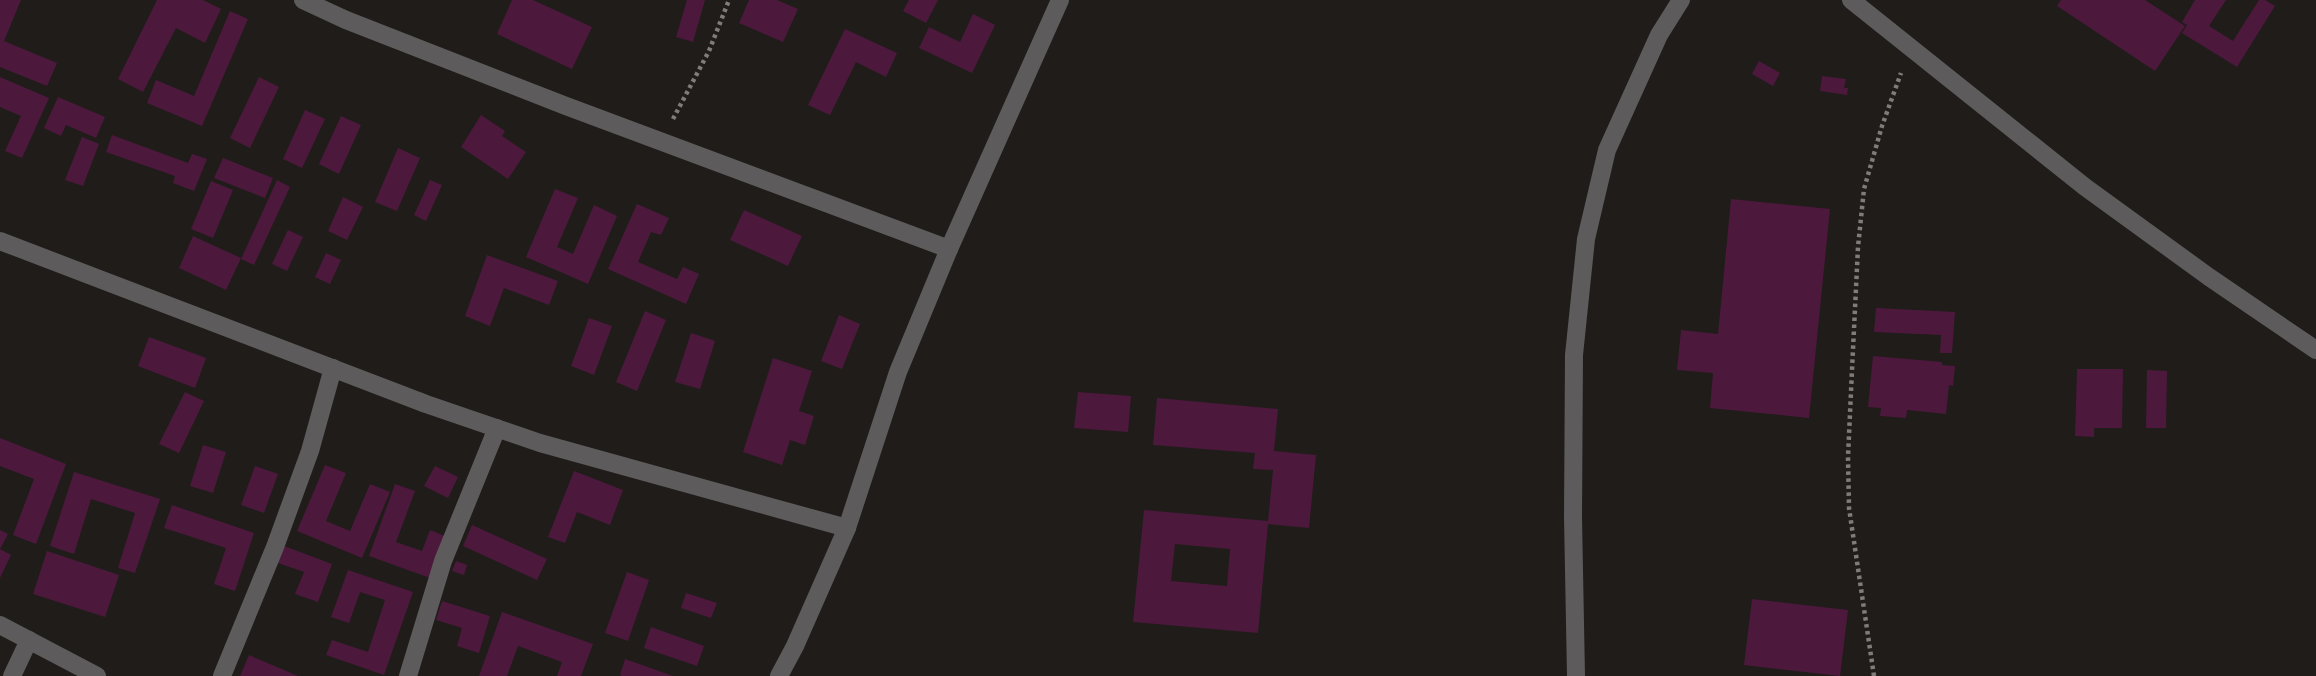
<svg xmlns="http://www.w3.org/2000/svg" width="2316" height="676" font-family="'Exo 2',sans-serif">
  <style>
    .building { fill: #4c193d; fill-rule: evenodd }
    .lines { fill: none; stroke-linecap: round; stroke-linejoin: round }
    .path { stroke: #7f7c7a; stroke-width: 4.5; stroke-dasharray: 3.5 3.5; stroke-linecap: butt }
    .minor { stroke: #5d5b5b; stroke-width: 18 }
  </style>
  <rect width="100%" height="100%" fill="#1f1c19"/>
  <g class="building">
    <path d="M 0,0 L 21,0 L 4,41 L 57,63 L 47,86 L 0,67 Z"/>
    <path d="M 157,0 L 203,0 L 221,9 L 205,43 L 176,28 L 143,92 L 118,79 Z"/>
    <path d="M 512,0 L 533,0 L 592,27 L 572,69 L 497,34 Z"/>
    <path d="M 687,0 L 705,0 L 693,42 L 676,37 Z"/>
    <path d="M 749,0 L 777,0 L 798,9 L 783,42 L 739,23 Z"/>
    <path d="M 909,0 L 938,0 L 926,23 L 903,11 Z"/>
    <path d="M 2061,0 L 2145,0 L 2185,26 L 2155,71 L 2057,6 Z"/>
    <path d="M 2195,0 L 2226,0 L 2209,26 L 2233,41 L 2259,0 L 2265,0 L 2275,6 L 2237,67 L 2182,33 L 2187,25 L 2182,22 Z"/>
    <path d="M 230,11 L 248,19 L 202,126 L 147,103 L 156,80 L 194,96 Z"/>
    <path d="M 973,14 L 995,25 L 972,73 L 919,48 L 929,27 L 960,42 Z"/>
    <path d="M 845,29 L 897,53 L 886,77 L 856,62 L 830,115 L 808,105 Z"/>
    <path d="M 1759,61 L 1780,73 L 1773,86 L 1752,74 Z"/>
    <path d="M 1822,76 L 1846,79 L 1844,88 L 1848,88 L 1847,95 L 1820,91 Z"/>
    <path d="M 0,77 L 49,98 L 22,158 L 5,151 L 21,116 L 0,107 Z"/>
    <path d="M 259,77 L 279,87 L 250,148 L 230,138 Z"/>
    <path d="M 58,97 L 105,117 L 96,138 L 66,125 L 61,136 L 44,128 Z"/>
    <path d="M 305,110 L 325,119 L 302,168 L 283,159 Z"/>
    <path d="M 481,115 L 505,131 L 502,136 L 526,152 L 508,179 L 461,147 Z"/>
    <path d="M 341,116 L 361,125 L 339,174 L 319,164 Z"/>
    <path d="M 112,135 L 188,163 L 192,154 L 207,159 L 194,191 L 173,183 L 175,176 L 106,152 Z"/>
    <path d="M 82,137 L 99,144 L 83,186 L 65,180 Z"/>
    <path d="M 398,148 L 420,158 L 397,211 L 375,202 Z"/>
    <path d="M 223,158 L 273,178 L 265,198 L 214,178 Z"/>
    <path d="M 277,180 L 290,187 L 254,265 L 241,259 Z"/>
    <path d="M 430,180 L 442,185 L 426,221 L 414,215 Z"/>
    <path d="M 211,181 L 233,190 L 213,238 L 191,229 Z"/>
    <path d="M 555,189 L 578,198 L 557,247 L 573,254 L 594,205 L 617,216 L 588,284 L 526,257 Z"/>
    <path d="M 343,197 L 363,207 L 347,240 L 328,231 Z"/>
    <path d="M 1731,199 L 1830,209 L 1809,418 L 1710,408 L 1713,373 L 1677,370 L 1681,330 L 1718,334 Z"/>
    <path d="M 637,204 L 669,218 L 661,235 L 651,232 L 638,262 L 677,279 L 683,267 L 699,274 L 686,304 L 608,269 Z"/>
    <path d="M 744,210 L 802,236 L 788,266 L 730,240 Z"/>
    <path d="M 288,230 L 303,237 L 287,271 L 272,264 Z"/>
    <path d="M 193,236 L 241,258 L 226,290 L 179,268 Z"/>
    <path d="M 326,253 L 341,260 L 330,284 L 315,277 Z"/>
    <path d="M 487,255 L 558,281 L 549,305 L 504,288 L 490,326 L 465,316 Z"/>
    <path d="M 1876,308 L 1955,312 L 1952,353 L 1940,353 L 1941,335 L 1874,332 Z"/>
    <path d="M 645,311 L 666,320 L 637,391 L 616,382 Z"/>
    <path d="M 839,315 L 860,324 L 842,369 L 821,361 Z"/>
    <path d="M 589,318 L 612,326 L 594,375 L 571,366 Z"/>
    <path d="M 691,333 L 715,341 L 700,389 L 675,382 Z"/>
    <path d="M 149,337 L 206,358 L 195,388 L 138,366 Z"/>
    <path d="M 1873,356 L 1942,362 L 1942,365 L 1955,366 L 1953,386 L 1949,385 L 1946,414 L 1907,410 L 1906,418 L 1880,416 L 1881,408 L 1868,407 Z"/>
    <path d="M 773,358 L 812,371 L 799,411 L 814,416 L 805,445 L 790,440 L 782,465 L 743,452 Z"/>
    <path d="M 2077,369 L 2123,369 L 2122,428 L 2094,428 L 2094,437 L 2075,436 Z"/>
    <path d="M 2147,370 L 2167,371 L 2166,428 L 2146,428 Z"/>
    <path d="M 185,392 L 204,401 L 179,453 L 159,444 Z"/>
    <path d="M 1078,392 L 1131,396 L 1128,432 L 1074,428 Z"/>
    <path d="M 1157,398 L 1278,409 L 1274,451 L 1316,455 L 1309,528 L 1268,524 L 1258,633 L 1133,622 L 1144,510 L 1268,521 L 1273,470 L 1253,469 L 1255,453 L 1153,445 ZM 1175,544 L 1230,549 L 1227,586 L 1171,581 Z"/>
    <path d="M 0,438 L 66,464 L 36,544 L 13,535 L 34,479 L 0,466 Z"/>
    <path d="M 203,445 L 226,452 L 213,493 L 190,486 Z"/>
    <path d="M 325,465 L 346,473 L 326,521 L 350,531 L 370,484 L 390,492 L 362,558 L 297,531 Z"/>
    <path d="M 255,466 L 278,474 L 264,513 L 241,505 Z"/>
    <path d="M 435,466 L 458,477 L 448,498 L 424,486 Z"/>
    <path d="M 574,471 L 623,490 L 610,525 L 577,512 L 565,543 L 548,537 Z"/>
    <path d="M 74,472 L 160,499 L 135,573 L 118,568 L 135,513 L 91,499 L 74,554 L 50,546 Z"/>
    <path d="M 395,484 L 415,491 L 396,542 L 422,551 L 430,530 L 445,536 L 430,578 L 369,556 Z"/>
    <path d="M 172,505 L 254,533 L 235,591 L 214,584 L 226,548 L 164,528 Z"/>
    <path d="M 472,525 L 547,559 L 537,580 L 463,546 Z"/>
    <path d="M 0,530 L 8,534 L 0,549 L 11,555 L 0,578 Z"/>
    <path d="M 284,546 L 332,564 L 318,602 L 295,594 L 304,572 L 278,563 Z"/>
    <path d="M 47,551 L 119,575 L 105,617 L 33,594 Z"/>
    <path d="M 456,561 L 467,565 L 464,575 L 452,571 Z"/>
    <path d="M 348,570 L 413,592 L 384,675 L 326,655 L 332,640 L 368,652 L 385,600 L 360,592 L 349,623 L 331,617 Z"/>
    <path d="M 627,572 L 649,580 L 628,641 L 605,633 Z"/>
    <path d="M 686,593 L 717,603 L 711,618 L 681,608 Z"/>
    <path d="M 1752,599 L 1848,610 L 1840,676 L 1744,665 Z"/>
    <path d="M 442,601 L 490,616 L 479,653 L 457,646 L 462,628 L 436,620 Z"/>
    <path d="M 502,612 L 593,644 L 581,676 L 557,676 L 562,662 L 518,646 L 507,676 L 479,676 Z"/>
    <path d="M 651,627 L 704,646 L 697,666 L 644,648 Z"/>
    <path d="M 249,655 L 298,676 L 240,676 Z"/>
    <path d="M 625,659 L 673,676 L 622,676 L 620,675 Z"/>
  </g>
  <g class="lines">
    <g class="path">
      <path d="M 673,119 L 709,51 L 729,0"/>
      <path d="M 1874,676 L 1849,508 L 1848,457 L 1852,370 L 1858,247 L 1864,189 L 1882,126 L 1901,73"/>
    </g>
    <g class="minor">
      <path d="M 303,0 L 346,20 L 566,106 L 949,249"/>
      <path d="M 1851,0 L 2085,187 L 2209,277 L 2316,350"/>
      <path d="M 0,241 L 426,404 L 540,443 L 847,528"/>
      <path d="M 0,625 L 97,676"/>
      <path d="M 12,676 L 29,640"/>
      <path d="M 222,676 L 275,547 L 310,451 L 333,368"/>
      <path d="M 408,676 L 443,561 L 497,428"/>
      <path d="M 779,676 L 795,646 L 847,528 L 898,372 L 949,249 L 1060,0"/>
      <path d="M 1576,676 L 1573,517 L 1574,355 L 1586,239 L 1607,150 L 1659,35 L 1681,0"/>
    </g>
  </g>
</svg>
